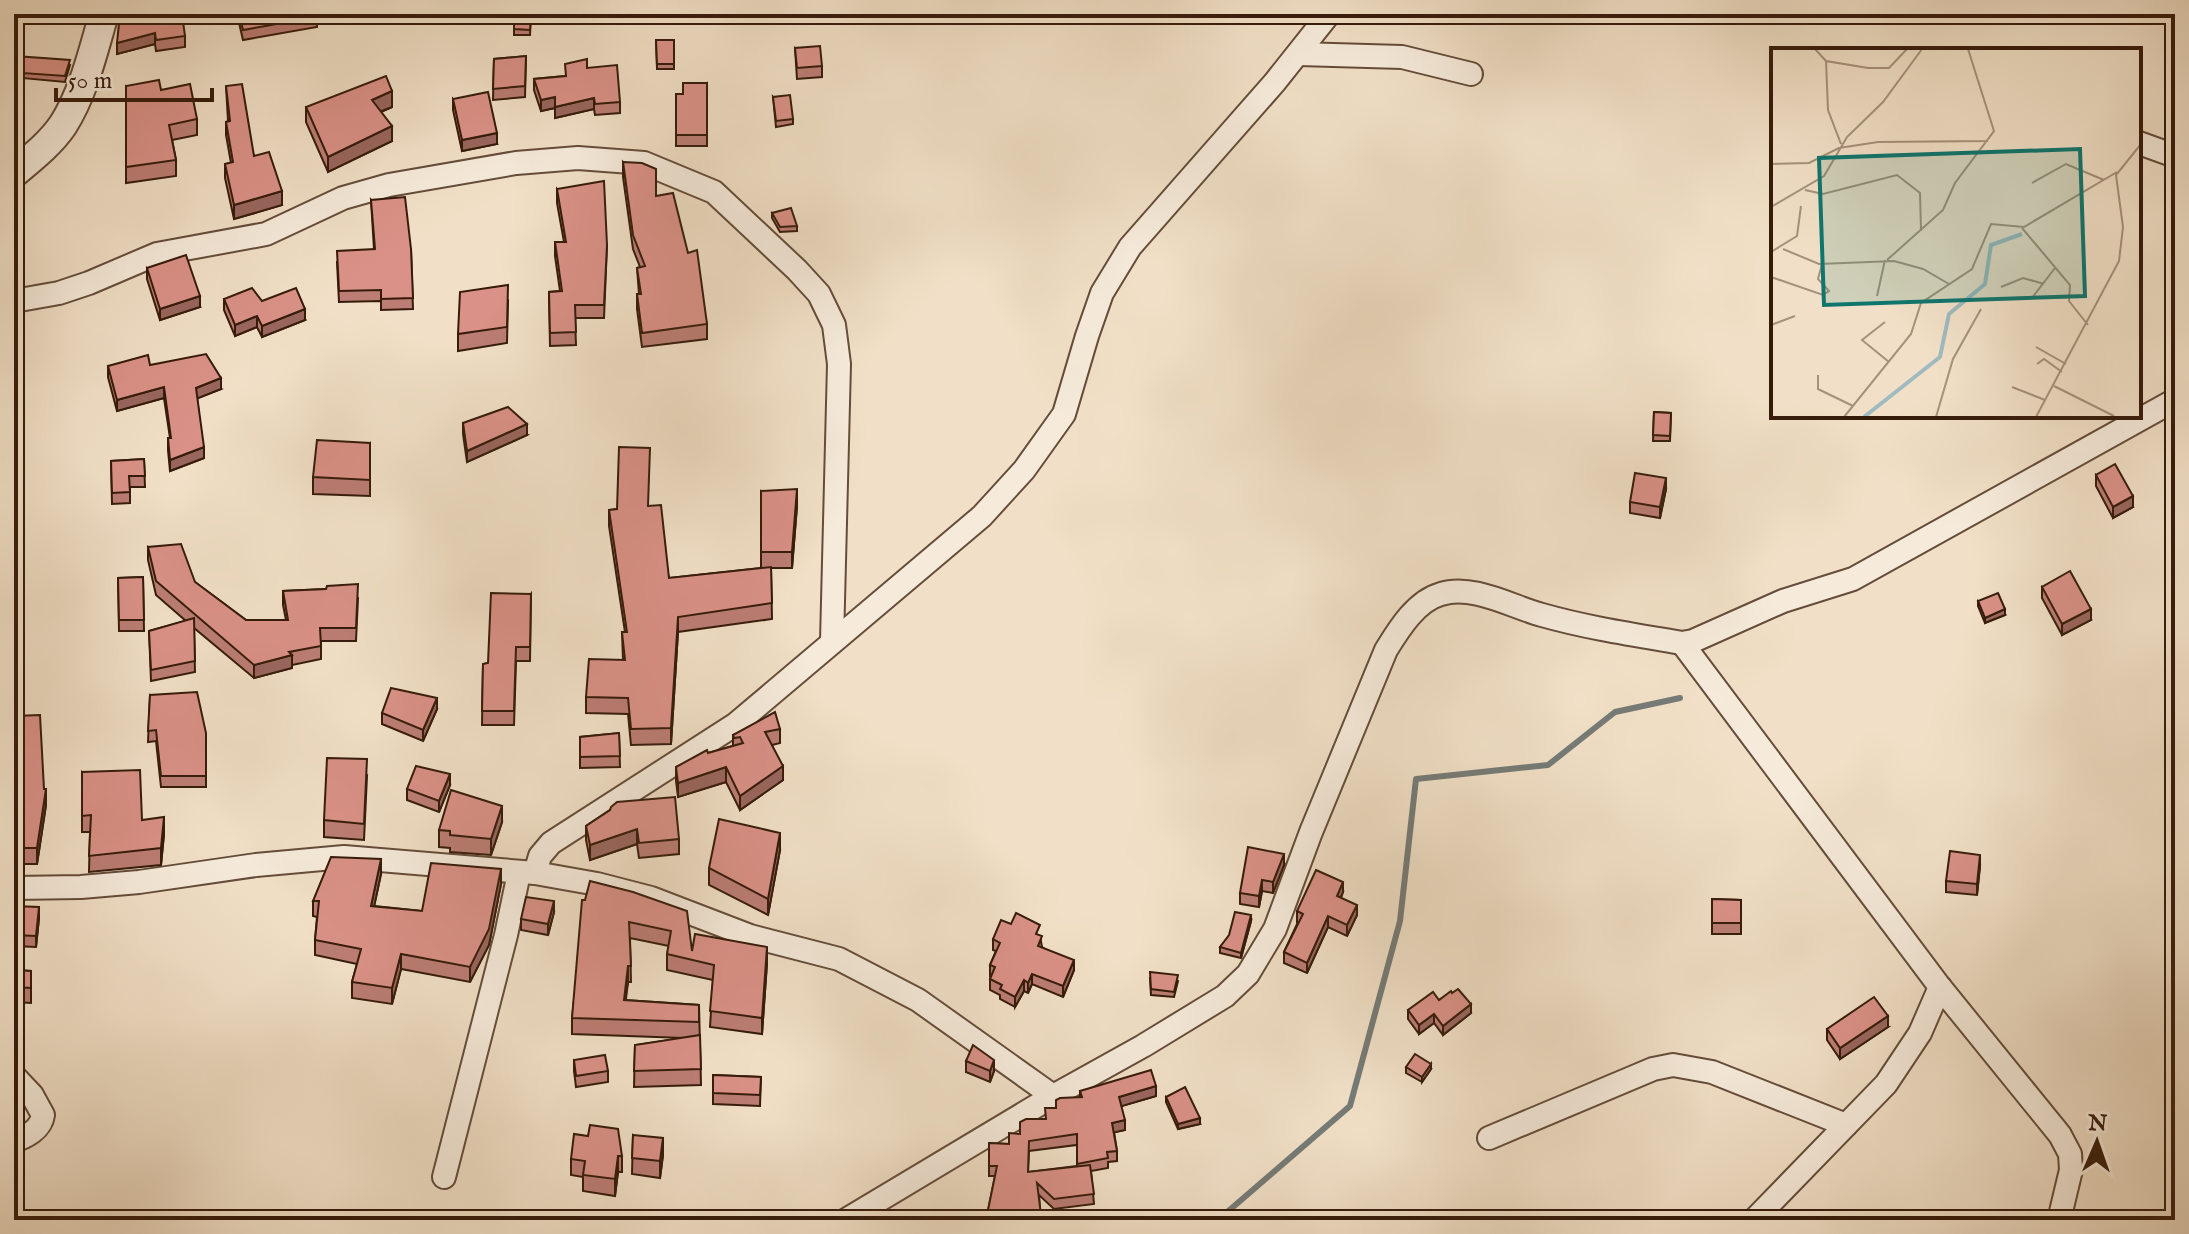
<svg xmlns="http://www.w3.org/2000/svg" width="2189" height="1234" font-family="'IM FELL English',serif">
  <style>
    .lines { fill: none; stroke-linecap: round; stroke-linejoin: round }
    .stream { stroke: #757b77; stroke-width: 6 }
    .minor-casing { stroke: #654c3a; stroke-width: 26 }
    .tertiary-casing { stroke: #654c3a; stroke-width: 32 }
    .minor { stroke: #f6ebdb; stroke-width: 22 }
    .tertiary { stroke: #f6ebdb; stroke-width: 28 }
    .wall { fill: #bb7d74; stroke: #361b0b; stroke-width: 2; fill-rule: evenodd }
    .shaded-wall { fill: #99665e; stroke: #361b0b; stroke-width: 2 }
    .building { fill: #da9187; stroke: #361b0b; stroke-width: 2 }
    .inset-river { fill: none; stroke: #9fbbbf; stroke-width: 4 }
    .inset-road { fill: none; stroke: #a6917c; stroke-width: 2 }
    .view { fill: #0f766e; fill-opacity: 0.15; stroke: #0f766e; stroke-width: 4 }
    .inset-edge { fill: none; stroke: #361b0b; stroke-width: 4 }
  </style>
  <rect width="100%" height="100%" fill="#f1e0c7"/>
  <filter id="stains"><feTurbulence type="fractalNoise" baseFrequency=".0025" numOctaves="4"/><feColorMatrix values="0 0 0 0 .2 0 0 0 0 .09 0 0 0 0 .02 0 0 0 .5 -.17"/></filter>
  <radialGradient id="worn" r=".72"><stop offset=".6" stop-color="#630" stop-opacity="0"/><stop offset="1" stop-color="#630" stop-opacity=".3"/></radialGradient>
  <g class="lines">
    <path class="stream" d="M 1218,1220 L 1350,1106 L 1400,921 L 1416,779 L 1548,765 L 1615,712 L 1680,698"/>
    <defs>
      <g id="minor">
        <path d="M 14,14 L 15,14"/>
        <path d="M 1299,54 L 1402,57 L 1471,74"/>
        <path d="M 2139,143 L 2175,156"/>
        <path d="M 14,301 L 59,293 L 89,283 L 157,254 L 266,234 L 343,198 L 389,185 L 516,163 L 578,158 L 644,163 L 714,192 L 797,270 L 819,294 L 834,325 L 839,364 L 832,641"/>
        <path d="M 1682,643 L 1940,987 L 2060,1135 L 2070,1154 L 2071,1170 L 2059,1220"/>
        <path d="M 535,873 L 540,856 L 551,843 L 736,724 L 982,516 L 1024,470 L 1064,414 L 1087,336 L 1102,293 L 1130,247 L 1275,82 L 1329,14"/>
        <path d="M 14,888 L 81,887 L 139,882 L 256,865 L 344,857 L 535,873 L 597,884 L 651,898 L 750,936 L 839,959 L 918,1000 L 1053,1096"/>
        <path d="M 14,1076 L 32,1095 L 43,1115 C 41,1129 26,1137 14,1141"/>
        <path d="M 1489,1138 L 1653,1069 L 1673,1065 L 1712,1072 L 1846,1125"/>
        <path d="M 444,1177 L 506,935 L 519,873"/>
        <path d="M 846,1220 L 1053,1096 L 1143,1046 L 1225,996 L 1248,974 L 1275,929 L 1311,832 L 1386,650 C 1399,629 1416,601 1441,594 C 1473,584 1512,607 1542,615 C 1588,628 1635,635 1682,643 L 1693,641 L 1783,601 L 1853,579 L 2175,400"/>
        <path d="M 1754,1220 L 1886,1084 L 1920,1033 L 1940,987"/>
      </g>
      <path id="tertiary" d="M 14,173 C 32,158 50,144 63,125 C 84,92 93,51 104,14"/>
    </defs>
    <use href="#minor" class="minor-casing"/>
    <use href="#tertiary" class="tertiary-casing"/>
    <use href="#minor" class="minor"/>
    <use href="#tertiary" class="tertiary"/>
  </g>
  <g class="wall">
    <path d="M 120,14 L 185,36 L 185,47 L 156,51 L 155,44 L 117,54 Z"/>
    <path d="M 237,14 L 317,14 L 317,27 L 243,40 Z"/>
    <path d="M 531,14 L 530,35 L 514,35 L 514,29 Z"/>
    <path d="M 656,40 L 674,40 L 674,69 L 657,69 Z"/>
    <path d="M 795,48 L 822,66 L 822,77 L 797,79 Z"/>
    <path d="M 14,51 L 15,56 L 70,65 L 65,82 L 23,78 L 22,122 L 14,122 Z"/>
    <path d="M 526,56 L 525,97 L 493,100 L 494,59 Z"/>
    <path d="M 587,68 L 620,102 L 620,113 L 595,115 L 594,109 L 555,118 L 555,108 L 541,111 L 534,90 L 534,79 L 565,76 Z"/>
    <path d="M 707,83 L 707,146 L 676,146 L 676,94 L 683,94 Z"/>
    <path d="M 126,86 L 197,119 L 197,135 L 172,140 L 176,160 L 176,176 L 126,183 Z"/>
    <path d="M 226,86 L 254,156 L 282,205 L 234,219 L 225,178 L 225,164 L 231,163 L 226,135 L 226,122 L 228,121 Z"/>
    <path d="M 773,97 L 793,119 L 793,124 L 776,127 Z"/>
    <path d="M 453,99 L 497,144 L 462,151 L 453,110 Z"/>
    <path d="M 306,107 L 392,107 L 381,112 L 392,141 L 328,172 L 306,122 Z"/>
    <path d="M 623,162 L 656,196 L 688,253 L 707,324 L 707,339 L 642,347 L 637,309 L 637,294 L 639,294 L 637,268 L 640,267 L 633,249 L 623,177 Z"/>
    <path d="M 557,189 L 607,245 L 604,318 L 575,318 L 576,345 L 550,346 L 549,292 L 560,291 L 555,256 L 555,242 L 564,242 L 557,203 Z"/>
    <path d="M 371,200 L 411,249 L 413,309 L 381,310 L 381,301 L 339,302 L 337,262 L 374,249 Z"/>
    <path d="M 772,213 L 797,226 L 797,231 L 780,232 L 772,218 Z"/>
    <path d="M 147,268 L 200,307 L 160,320 L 147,279 Z"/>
    <path d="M 224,299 L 262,301 L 305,320 L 262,337 L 257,327 L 235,336 L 224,310 Z"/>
    <path d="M 508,301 L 507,343 L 458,351 L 458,334 Z"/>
    <path d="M 150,365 L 221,389 L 197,398 L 204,458 L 170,471 L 168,450 L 168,438 L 170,438 L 164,398 L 117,411 L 108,377 L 108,366 Z"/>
    <path d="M 1654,412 L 1671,413 L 1670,441 L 1653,441 Z"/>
    <path d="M 463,423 L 527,435 L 467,462 L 463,434 Z"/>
    <path d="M 370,443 L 370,496 L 313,494 L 313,477 Z"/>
    <path d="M 144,459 L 145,487 L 130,487 L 130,503 L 112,504 L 111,461 Z"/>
    <path d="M 2096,475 L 2133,507 L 2113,518 L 2096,486 Z"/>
    <path d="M 1666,489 L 1660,518 L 1630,513 L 1630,502 Z"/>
    <path d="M 761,491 L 797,506 L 792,568 L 771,568 L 772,619 L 678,632 L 671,744 L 631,745 L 628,714 L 586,713 L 586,697 L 623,660 L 622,632 L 625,632 L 609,526 L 609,510 L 649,506 L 669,578 L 761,568 Z"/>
    <path d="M 148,547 L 246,620 L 286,620 L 283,605 L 283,591 L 326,589 L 358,598 L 356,641 L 321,641 L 321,659 L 292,665 L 292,668 L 254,678 L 194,628 L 195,672 L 151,681 L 149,631 L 186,621 L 156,595 L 148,560 Z"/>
    <path d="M 143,577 L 144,631 L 119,631 L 118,578 Z"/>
    <path d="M 2042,587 L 2091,620 L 2062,635 L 2042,598 Z"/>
    <path d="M 531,594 L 530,661 L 516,661 L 514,725 L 482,725 L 483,664 L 488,663 Z"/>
    <path d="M 1978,601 L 2005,615 L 1985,623 L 1978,606 Z"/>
    <path d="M 150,695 L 206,733 L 206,787 L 161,787 L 156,741 L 148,742 Z"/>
    <path d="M 437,709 L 423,741 L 382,724 L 382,713 Z"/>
    <path d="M 14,716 L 44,789 L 46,805 L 37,864 L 14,864 Z"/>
    <path d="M 780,729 L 780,743 L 772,745 L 783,780 L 740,810 L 726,782 L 678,797 L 676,781 L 676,767 L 708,753 L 733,746 L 733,735 Z"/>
    <path d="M 619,733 L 620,767 L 580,768 L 580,737 Z"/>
    <path d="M 82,772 L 142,820 L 164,834 L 161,865 L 89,872 L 90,832 L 82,832 Z"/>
    <path d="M 367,776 L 364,840 L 324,837 L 324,820 Z"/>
    <path d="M 450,785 L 439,812 L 407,800 L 407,789 Z"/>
    <path d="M 610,810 L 679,839 L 679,854 L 639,858 L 637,844 L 590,860 L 586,840 L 586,826 Z"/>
    <path d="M 502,822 L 491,855 L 450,852 L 450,848 L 439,847 L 439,830 Z"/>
    <path d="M 780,850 L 768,915 L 709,885 L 709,868 Z"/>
    <path d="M 1284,865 L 1273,893 L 1262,891 L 1259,907 L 1240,904 L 1240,893 Z"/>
    <path d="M 1980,866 L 1977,895 L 1946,892 L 1946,881 Z"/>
    <path d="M 381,874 L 374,906 L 422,911 L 501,884 L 489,945 L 470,982 L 401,969 L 392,1004 L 352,998 L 352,982 L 357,964 L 315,955 L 315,940 L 317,917 L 313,916 L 313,901 Z"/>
    <path d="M 633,892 L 692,951 L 767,963 L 762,1034 L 710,1027 L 713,980 L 667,970 L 667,954 L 669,946 L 630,938 L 631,982 L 628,982 L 625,1000 L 699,1005 L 701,1085 L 634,1087 L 635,1045 L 684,1038 L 572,1034 L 572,1018 L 585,900 Z"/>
    <path d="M 1343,892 L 1341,898 L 1357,915 L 1347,936 L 1328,927 L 1307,973 L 1284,963 L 1284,952 L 1298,922 L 1297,922 L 1297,911 Z"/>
    <path d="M 1712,899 L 1741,900 L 1741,934 L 1712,934 Z"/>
    <path d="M 14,906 L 39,918 L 36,947 L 14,946 Z"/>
    <path d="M 554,912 L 548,935 L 521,930 L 521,919 Z"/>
    <path d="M 1251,921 L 1241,958 L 1220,953 L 1220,947 Z"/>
    <path d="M 1040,936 L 1042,947 L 1074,970 L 1063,997 L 1032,984 L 1028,993 L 1024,991 L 1015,1007 L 1000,999 L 1000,995 L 990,990 L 990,979 L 991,976 L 990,976 L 990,965 L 996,951 L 993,950 L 993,939 Z"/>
    <path d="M 14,970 L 31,971 L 31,1003 L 14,1002 Z"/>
    <path d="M 1150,978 L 1178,981 L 1174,997 L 1151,995 Z"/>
    <path d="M 1452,993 L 1471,1013 L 1443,1035 L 1434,1023 L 1419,1034 L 1408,1019 L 1408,1010 L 1439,1000 Z"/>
    <path d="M 1888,1027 L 1840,1059 L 1827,1040 L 1827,1029 Z"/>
    <path d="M 574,1060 L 608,1071 L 608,1082 L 576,1087 L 574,1071 Z"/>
    <path d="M 966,1061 L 994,1071 L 990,1082 L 966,1072 Z"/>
    <path d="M 1406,1067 L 1431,1069 L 1422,1082 L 1406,1073 Z"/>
    <path d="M 713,1075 L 761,1077 L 760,1106 L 713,1104 Z"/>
    <path d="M 1080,1091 L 1156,1096 L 1121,1106 L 1125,1130 L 1114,1132 L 1117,1151 L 1117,1161 L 1108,1162 L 1108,1168 L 1091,1171 L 1094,1204 L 1054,1209 L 1039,1195 L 1041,1220 L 986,1220 L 995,1176 L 989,1176 L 989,1143 L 1009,1144 L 1020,1134 L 1045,1119 L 1056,1108 L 1080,1097 ZM 1077,1145 L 1077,1166 L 1028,1172 L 1029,1151 Z"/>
    <path d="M 1166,1097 L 1200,1124 L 1178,1129 L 1166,1102 Z"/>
    <path d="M 633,1135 L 663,1155 L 660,1178 L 632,1174 Z"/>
    <path d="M 622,1156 L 622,1172 L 618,1172 L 615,1196 L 583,1191 L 583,1177 L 571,1175 L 571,1159 Z"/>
  </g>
  <g class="shaded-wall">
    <path d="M 155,33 L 155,44 L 117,54 L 117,43 Z"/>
    <path d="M 392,91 L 392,107 L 372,115 L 372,100 Z"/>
    <path d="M 555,97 L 555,108 L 541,111 L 541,100 Z"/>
    <path d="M 594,98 L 594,109 L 555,118 L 555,107 Z"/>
    <path d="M 392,126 L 392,141 L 328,172 L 328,157 Z"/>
    <path d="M 497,133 L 497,144 L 462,151 L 462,140 Z"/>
    <path d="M 282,191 L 282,205 L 234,219 L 234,205 Z"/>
    <path d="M 200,296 L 200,307 L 160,320 L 160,309 Z"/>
    <path d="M 305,309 L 305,320 L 262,337 L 262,326 Z"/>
    <path d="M 257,316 L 257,327 L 235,336 L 235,325 Z"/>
    <path d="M 221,378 L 221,389 L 196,399 L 196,388 Z"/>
    <path d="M 164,387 L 164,398 L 117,411 L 117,400 Z"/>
    <path d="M 527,424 L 527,435 L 467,462 L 467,451 Z"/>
    <path d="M 204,447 L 204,458 L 170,471 L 170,460 Z"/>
    <path d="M 1666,478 L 1666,489 L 1660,518 L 1660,507 Z"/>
    <path d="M 797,489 L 797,506 L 792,568 L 792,552 Z"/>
    <path d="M 2133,496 L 2133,507 L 2113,518 L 2113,507 Z"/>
    <path d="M 2005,609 L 2005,615 L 1985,623 L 1985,618 Z"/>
    <path d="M 2091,609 L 2091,620 L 2062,635 L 2062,624 Z"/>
    <path d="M 678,617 L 678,632 L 671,744 L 671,728 Z"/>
    <path d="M 292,655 L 292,668 L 254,678 L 254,665 Z"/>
    <path d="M 437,698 L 437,709 L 423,741 L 423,730 Z"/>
    <path d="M 783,766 L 783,780 L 740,810 L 740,796 Z"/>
    <path d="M 726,767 L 726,782 L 678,797 L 678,783 Z"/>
    <path d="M 450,774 L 450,785 L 439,812 L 439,801 Z"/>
    <path d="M 46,789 L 46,805 L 37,864 L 37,848 Z"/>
    <path d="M 502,806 L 502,822 L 491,855 L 491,839 Z"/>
    <path d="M 164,817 L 164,834 L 161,865 L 161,848 Z"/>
    <path d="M 637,829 L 637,844 L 590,860 L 590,845 Z"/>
    <path d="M 780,833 L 780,850 L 768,915 L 768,899 Z"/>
    <path d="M 1284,854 L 1284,865 L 1273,893 L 1273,882 Z"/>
    <path d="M 1980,855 L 1980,866 L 1977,895 L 1977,884 Z"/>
    <path d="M 381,859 L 381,874 L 371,921 L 371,906 Z"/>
    <path d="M 501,869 L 501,884 L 489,945 L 470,982 L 470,967 Z"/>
    <path d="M 1262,880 L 1262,891 L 1259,907 L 1259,896 Z"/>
    <path d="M 1343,882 L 1343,892 L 1337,906 L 1337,896 Z"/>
    <path d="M 554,901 L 554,912 L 548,935 L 548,924 Z"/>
    <path d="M 1357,905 L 1357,915 L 1347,936 L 1347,925 Z"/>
    <path d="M 39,907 L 39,918 L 36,947 L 36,936 Z"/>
    <path d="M 1251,915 L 1251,921 L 1241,958 L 1241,953 Z"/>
    <path d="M 1328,916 L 1328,927 L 1307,973 L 1307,963 Z"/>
    <path d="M 767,947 L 767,963 L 762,1034 L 762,1018 Z"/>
    <path d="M 401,954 L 401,969 L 392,1004 L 392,988 Z"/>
    <path d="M 1074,960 L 1074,970 L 1063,997 L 1063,986 Z"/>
    <path d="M 628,966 L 628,982 L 624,1016 L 624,1000 Z"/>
    <path d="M 1032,974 L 1032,984 L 1028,993 L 1028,983 Z"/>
    <path d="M 1024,980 L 1024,991 L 1015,1007 L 1015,997 Z"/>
    <path d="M 1471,1004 L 1471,1013 L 1443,1035 L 1443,1026 Z"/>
    <path d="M 1434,1014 L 1434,1023 L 1419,1034 L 1419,1025 Z"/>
    <path d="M 1888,1016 L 1888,1027 L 1840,1059 L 1840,1048 Z"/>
    <path d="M 994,1060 L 994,1071 L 990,1082 L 990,1071 Z"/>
    <path d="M 1431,1064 L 1431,1069 L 1422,1082 L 1422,1077 Z"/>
    <path d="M 1156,1086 L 1156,1096 L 1119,1107 L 1119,1097 Z"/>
    <path d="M 1200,1118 L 1200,1124 L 1178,1129 L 1178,1124 Z"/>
    <path d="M 1125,1120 L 1125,1130 L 1112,1133 L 1112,1123 Z"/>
    <path d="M 663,1138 L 663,1155 L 660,1178 L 660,1161 Z"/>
    <path d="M 618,1156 L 618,1172 L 615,1196 L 615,1179 Z"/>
  </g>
  <g class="building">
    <path d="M 120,14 L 182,14 L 185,36 L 156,40 L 155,33 L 117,43 Z"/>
    <path d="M 239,14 L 317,14 L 317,17 L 243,30 Z"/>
    <path d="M 514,14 L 531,14 L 530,30 L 514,29 Z"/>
    <path d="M 656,40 L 674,40 L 674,64 L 657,64 Z"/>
    <path d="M 820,46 L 822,66 L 797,68 L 795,48 Z"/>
    <path d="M 14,51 L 15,51 L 15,56 L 70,60 L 65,76 L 23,73 L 22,117 L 14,117 Z"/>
    <path d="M 526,56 L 525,86 L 493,89 L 494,59 Z"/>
    <path d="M 587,59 L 587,68 L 617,65 L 620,102 L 595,104 L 594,98 L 555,107 L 555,97 L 541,100 L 534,79 L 566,76 L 565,64 Z"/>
    <path d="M 386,76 L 392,91 L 372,100 L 392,126 L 328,157 L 306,107 Z"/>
    <path d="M 159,80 L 161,90 L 190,84 L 197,119 L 169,125 L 176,160 L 126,167 L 126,86 Z"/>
    <path d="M 683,83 L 707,83 L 707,135 L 676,135 L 676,94 L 683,94 Z"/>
    <path d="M 242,84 L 254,156 L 269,152 L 282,191 L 234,205 L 225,164 L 233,162 L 226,122 L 230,121 L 226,86 Z"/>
    <path d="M 488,92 L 497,133 L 462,140 L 453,99 Z"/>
    <path d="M 790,95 L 793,119 L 776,121 L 773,97 Z"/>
    <path d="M 623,162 L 642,163 L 656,169 L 656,196 L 673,193 L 688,253 L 697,250 L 707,324 L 642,333 L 637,294 L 641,294 L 637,268 L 645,266 L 633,235 Z"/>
    <path d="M 604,181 L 607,245 L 604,305 L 575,305 L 576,332 L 550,333 L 549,292 L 562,291 L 555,242 L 566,242 L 557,189 Z"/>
    <path d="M 405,197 L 411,249 L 413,298 L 381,299 L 381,290 L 339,291 L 337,251 L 375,249 L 371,200 Z"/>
    <path d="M 791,208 L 797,226 L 780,227 L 772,213 Z"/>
    <path d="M 186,255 L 200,296 L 160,309 L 147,268 Z"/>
    <path d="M 508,285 L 507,327 L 458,334 L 460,292 Z"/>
    <path d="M 252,288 L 262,301 L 296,288 L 305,309 L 262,326 L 257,316 L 235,325 L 224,299 Z"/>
    <path d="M 206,354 L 221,378 L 196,388 L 204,447 L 170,460 L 168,438 L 171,438 L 164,387 L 117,400 L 108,366 L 148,355 L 150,365 Z"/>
    <path d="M 508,407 L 527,424 L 467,451 L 463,423 Z"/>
    <path d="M 1654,412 L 1671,413 L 1670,436 L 1653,435 Z"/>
    <path d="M 317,440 L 370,443 L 370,480 L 313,477 Z"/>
    <path d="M 619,447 L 650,448 L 648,506 L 661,505 L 669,578 L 771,567 L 772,603 L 678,617 L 671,728 L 631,729 L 628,698 L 586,697 L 589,659 L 625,660 L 622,632 L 627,632 L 609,510 L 617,509 Z"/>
    <path d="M 144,459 L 145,476 L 129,476 L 130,492 L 112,493 L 111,461 Z"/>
    <path d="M 2115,464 L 2133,496 L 2113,507 L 2096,475 Z"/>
    <path d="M 1635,473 L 1666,478 L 1660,507 L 1630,502 Z"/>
    <path d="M 797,489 L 792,552 L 761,552 L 761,491 Z"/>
    <path d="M 181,544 L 195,582 L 246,620 L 288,620 L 283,591 L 326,589 L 327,586 L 358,584 L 356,628 L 320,628 L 321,646 L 289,652 L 292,655 L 254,665 L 156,581 L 148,547 Z"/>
    <path d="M 2070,571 L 2091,609 L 2062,624 L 2042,587 Z"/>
    <path d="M 143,577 L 144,620 L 119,620 L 118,578 Z"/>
    <path d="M 491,593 L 531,594 L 530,647 L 516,647 L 514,711 L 482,711 L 483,664 L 488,663 Z"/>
    <path d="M 1998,593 L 2005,609 L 1985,618 L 1978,601 Z"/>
    <path d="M 194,618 L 195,661 L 151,670 L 149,631 Z"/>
    <path d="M 391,688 L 437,698 L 423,730 L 382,713 Z"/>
    <path d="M 197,692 L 206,733 L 206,776 L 161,776 L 156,730 L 148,731 L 150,695 Z"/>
    <path d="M 775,712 L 780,729 L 765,732 L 783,766 L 740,796 L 726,767 L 678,783 L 676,767 L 707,750 L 708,753 L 743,743 L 740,737 L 734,738 L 733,735 Z"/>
    <path d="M 40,715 L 44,789 L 46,789 L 37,848 L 14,848 L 14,716 Z"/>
    <path d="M 619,733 L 620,756 L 580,757 L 580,737 Z"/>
    <path d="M 327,758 L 367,759 L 364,824 L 324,820 Z"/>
    <path d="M 416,766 L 450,774 L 439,801 L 407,789 Z"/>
    <path d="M 140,770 L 142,820 L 164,817 L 161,848 L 89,856 L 91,815 L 82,816 L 82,772 Z"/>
    <path d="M 451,790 L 502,806 L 491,839 L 450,835 L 450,831 L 439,830 Z"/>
    <path d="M 675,797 L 679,839 L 639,843 L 637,829 L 590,845 L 586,826 L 610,810 L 611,807 L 617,802 Z"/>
    <path d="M 719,819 L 780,833 L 768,899 L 709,868 Z"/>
    <path d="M 1248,847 L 1284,854 L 1273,882 L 1262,880 L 1259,896 L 1240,893 Z"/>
    <path d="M 1950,851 L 1980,855 L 1977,884 L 1946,881 Z"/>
    <path d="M 331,857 L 381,859 L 371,906 L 422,911 L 431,863 L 501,869 L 489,929 L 470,967 L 401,954 L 392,988 L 352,982 L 361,949 L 315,940 L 319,901 L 313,901 Z"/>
    <path d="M 1316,870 L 1343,882 L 1337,896 L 1357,905 L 1347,925 L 1328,916 L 1307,963 L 1284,952 L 1303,914 L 1297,911 Z"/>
    <path d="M 590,881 L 633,892 L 687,911 L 692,951 L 695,934 L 767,947 L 762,1018 L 710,1011 L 714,965 L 667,954 L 671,931 L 629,922 L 631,966 L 628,966 L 624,1000 L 699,1005 L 699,1022 L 572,1018 L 582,900 L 585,900 Z"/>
    <path d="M 526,897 L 554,901 L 548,924 L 521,919 Z"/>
    <path d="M 1712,899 L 1741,900 L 1741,923 L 1712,923 Z"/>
    <path d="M 14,906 L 39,907 L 36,936 L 14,935 Z"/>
    <path d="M 1235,912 L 1251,915 L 1241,953 L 1220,947 L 1229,935 Z"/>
    <path d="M 1016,913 L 1040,925 L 1036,934 L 1042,936 L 1038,946 L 1074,960 L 1063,986 L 1032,974 L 1028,983 L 1024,980 L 1015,997 L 1000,989 L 1002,985 L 990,979 L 995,967 L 990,965 L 1000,943 L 993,939 L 1001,920 L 1011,924 Z"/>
    <path d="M 14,970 L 31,971 L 31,988 L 14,987 Z"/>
    <path d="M 1150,972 L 1178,975 L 1174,992 L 1151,989 Z"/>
    <path d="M 1458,989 L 1471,1004 L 1443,1026 L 1434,1014 L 1419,1025 L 1408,1010 L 1433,992 L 1439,1000 L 1451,991 L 1452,993 Z"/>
    <path d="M 1874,997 L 1888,1016 L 1840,1048 L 1827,1029 Z"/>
    <path d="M 700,1035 L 701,1069 L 634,1071 L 635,1045 Z"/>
    <path d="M 973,1045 L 994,1060 L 990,1071 L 966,1061 Z"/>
    <path d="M 1415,1054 L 1431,1064 L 1422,1077 L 1406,1067 Z"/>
    <path d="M 605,1055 L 608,1071 L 576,1076 L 574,1060 Z"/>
    <path d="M 1151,1070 L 1156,1086 L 1119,1097 L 1125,1120 L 1112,1123 L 1117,1151 L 1107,1152 L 1108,1158 L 1077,1164 L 1077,1134 L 1029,1141 L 1028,1172 L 1090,1165 L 1094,1194 L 1054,1199 L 1037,1183 L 1041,1215 L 1010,1219 L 1010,1220 L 986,1220 L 997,1166 L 989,1166 L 989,1143 L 1009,1144 L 1009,1133 L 1020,1134 L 1020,1122 L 1026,1119 L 1046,1119 L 1045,1108 L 1056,1108 L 1056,1100 L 1060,1098 L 1082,1097 L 1080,1091 Z"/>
    <path d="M 713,1075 L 761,1077 L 760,1095 L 713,1093 Z"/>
    <path d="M 1185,1087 L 1200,1118 L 1178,1124 L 1166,1097 Z"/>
    <path d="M 590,1125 L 618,1129 L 622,1156 L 618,1156 L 615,1179 L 583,1175 L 585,1161 L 571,1159 L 574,1134 L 588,1136 Z"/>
    <path d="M 633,1135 L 663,1138 L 660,1161 L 632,1158 Z"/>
  </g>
  <g transform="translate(1771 48)">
    <rect width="370" height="370" fill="#f1e0c7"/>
    <path class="inset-river" d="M 93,369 L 169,309 L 178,266 L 214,236 L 220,197 L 251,186"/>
    <path class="inset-road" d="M 44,1 L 55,13 L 97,20 L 118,20 L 136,1M 140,1 L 173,1M 55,13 L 57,62 L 70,96M 0,116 L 38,115 L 68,100 L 107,94 L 217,93M 261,135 L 295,116 L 333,132M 34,142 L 52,146 L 126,127 L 149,145 L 150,183M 0,159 L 53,128 L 76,89 L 112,54 L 151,1M 251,180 L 299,237 L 298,253 L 317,277M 12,201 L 48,216 L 123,213 L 152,221 L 178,236M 0,204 L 26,188 L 30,158M 116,212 L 172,162 L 184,135 L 223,83 L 197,1M 0,229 L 52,247 L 58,243 L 47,231 L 51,216M 230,239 L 252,230 L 273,236M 106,248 L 114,212M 261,250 L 284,220M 114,274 L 91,292 L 118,314M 0,277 L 24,268M 265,299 L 295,316M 266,316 L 273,311 L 291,324M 47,327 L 47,341 L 82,358M 283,338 L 343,368M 241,339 L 274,352M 73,369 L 140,286 L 150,255 L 201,221 L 220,176 L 253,179 L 346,124M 165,369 L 182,311 L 210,261M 265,369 L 348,213 L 352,179 L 345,127 L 370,96"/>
    <path class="view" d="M 309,101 L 314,248 L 53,257 L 48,110 Z"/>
    <rect width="370" height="370" class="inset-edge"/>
  </g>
  <rect width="2189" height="1234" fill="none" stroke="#f1e0c7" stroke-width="48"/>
  <rect x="16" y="16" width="2157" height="1202" fill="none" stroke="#361b0b" stroke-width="4"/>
  <rect x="24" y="24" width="2141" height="1186" fill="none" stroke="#361b0b" stroke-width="2"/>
  <g transform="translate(2097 1142) rotate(2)" stroke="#f6ebdb" stroke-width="6" paint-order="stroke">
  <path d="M0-6L14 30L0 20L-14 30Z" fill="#361b0b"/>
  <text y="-12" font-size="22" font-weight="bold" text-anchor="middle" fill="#361b0b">N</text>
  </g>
  <path d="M56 88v12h156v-12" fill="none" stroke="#361b0b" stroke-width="4"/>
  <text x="68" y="88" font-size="24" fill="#361b0b" stroke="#f6ebdb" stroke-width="6" paint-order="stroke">50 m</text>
  <rect width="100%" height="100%" filter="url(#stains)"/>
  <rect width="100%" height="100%" fill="url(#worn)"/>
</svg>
